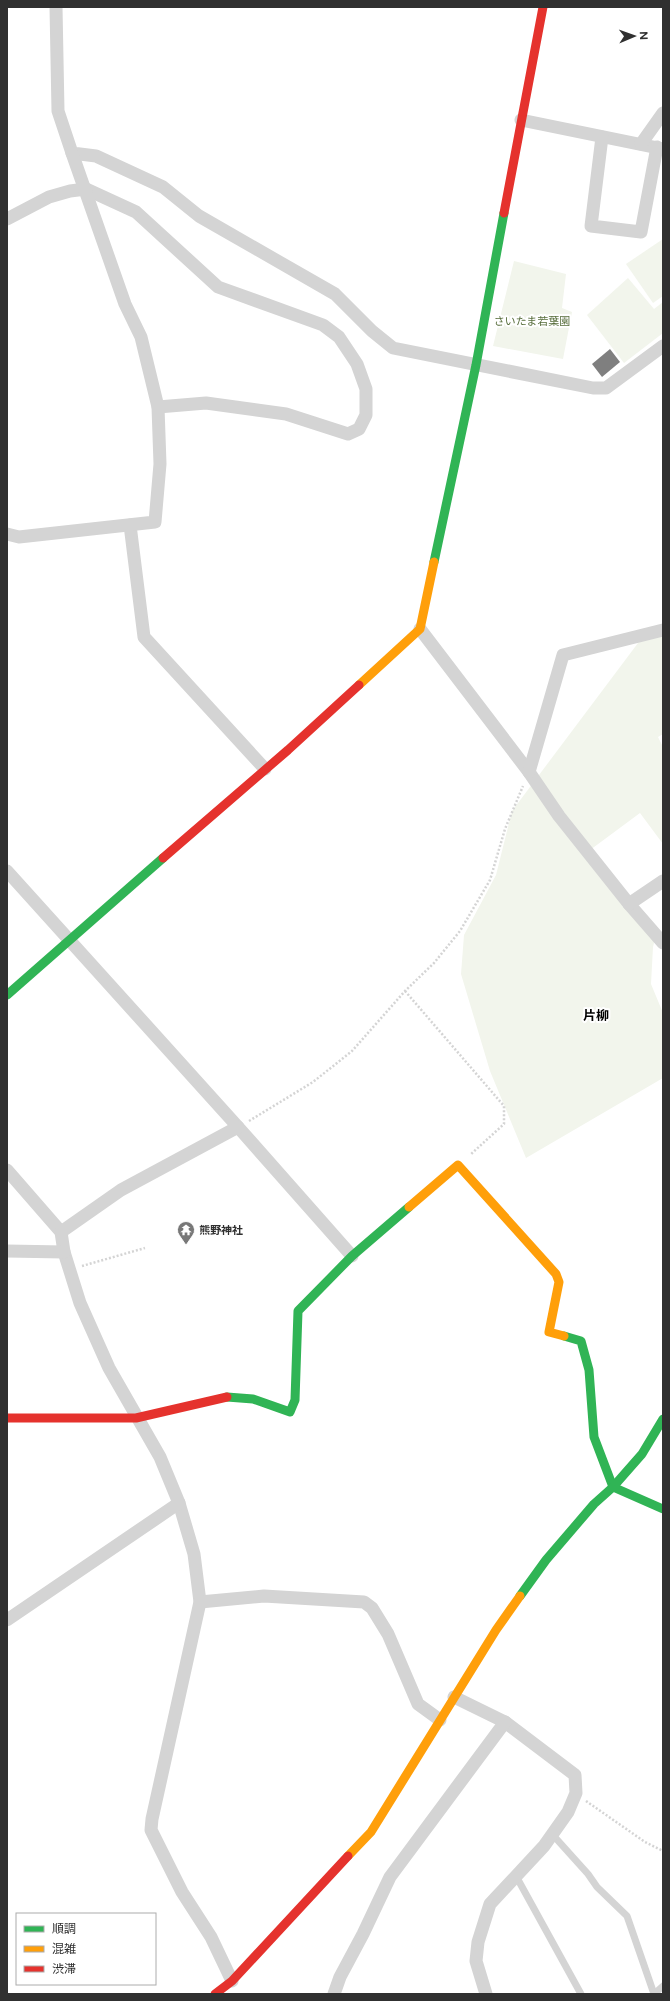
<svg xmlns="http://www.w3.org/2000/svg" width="670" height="2001" font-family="Figtree,'Noto Sans JP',sans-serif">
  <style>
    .green { fill: #f2f5ec }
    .building { fill: #7f7f7f }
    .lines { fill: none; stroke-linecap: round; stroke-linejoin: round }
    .path { stroke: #d4d4d4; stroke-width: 2.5; stroke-dasharray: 2 2; stroke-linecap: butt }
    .lane { stroke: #d4d4d4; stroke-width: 7 }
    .street { stroke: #d4d4d4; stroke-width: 13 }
    .fast { stroke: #30b455; stroke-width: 9 }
    .slow { stroke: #ff9f0a; stroke-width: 9 }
    .jam { stroke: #e5322d; stroke-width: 9 }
    .labels { text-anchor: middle; stroke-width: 4; stroke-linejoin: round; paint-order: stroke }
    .park-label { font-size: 11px; fill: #576d3b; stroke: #fff }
    .poi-label { font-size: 11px; font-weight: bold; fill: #303030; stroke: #fff; text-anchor: start }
    .quarter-label { font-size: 13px; font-weight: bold; fill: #000; stroke: #fff }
  </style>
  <rect width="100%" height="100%" fill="#fff"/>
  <g class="green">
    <path d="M 663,239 L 663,296 L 653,303 L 626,264 Z"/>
    <path d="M 514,261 L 566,274 L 562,308 L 572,312 L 563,359 L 493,346 Z"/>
    <path d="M 628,278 L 654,309 L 663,302 L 663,333 L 624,363 L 587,315 Z"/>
    <path d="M 647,631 L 663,632 L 663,734 L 658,737 L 663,747 L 663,844 L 640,813 L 586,853 L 655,939 L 653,947 L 651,984 L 663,1013 L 663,1078 L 526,1158 L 490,1071 L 461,974 L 464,935 L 496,875 L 512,811 Z"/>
  </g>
  <path class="building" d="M 610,349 L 620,362 L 602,377 L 592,364 Z"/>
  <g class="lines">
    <g class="path">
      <path d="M 405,991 L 504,1106 L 504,1124 L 470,1155"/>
      <path d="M 249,1121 L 313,1082 L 352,1051 L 405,991 L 434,963 L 460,931 L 490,880 L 505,829 L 523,786"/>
      <path d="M 82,1266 L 145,1248"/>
      <path d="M 586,1801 L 645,1842 L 663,1851"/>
    </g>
    <g class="lane">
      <path d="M 552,1834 L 588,1874 L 597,1887 L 627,1916 L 654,1994"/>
      <path d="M 516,1876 L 581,1994"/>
      <path d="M 654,1994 L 663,1986"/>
    </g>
    <g class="street">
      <path d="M 56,7 L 58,111 L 72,153 L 96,156 L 163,187 L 199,216 L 335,294 L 372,331 L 393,348 L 593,388 L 606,388 L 663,346"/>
      <path d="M 521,120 L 663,149"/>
      <path d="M 602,137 L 591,226 L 641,232 L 657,147"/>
      <path d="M 641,144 L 663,113"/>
      <path d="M 7,219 L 49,197 L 70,191 L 86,189 L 136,212 L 218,287 L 323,325 L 339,337 L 357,364 L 366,389 L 366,415 L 359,429 L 348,434 L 286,414 L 206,403 L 158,407"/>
      <path d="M 130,525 L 144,637 L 265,769"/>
      <path d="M 7,534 L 19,537 L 155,522 L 160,464 L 158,407 L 141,337 L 125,304 L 72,153"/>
      <path d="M 420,629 L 529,772 L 559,816 L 629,904 L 663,943"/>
      <path d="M 529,772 L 563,655 L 663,630"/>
      <path d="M 7,871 L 238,1127 L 352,1256"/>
      <path d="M 629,904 L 663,881"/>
      <path d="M 7,1170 L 61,1232 L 64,1252 L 80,1303 L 109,1368 L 160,1457 L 179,1503 L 194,1554 L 200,1602 L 152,1819 L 151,1830 L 182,1892 L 211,1937 L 232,1981"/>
      <path d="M 61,1232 L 121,1190 L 238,1127"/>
      <path d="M 7,1251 L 64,1252"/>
      <path d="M 200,1602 L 264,1596 L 364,1602 L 372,1608 L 388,1634 L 418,1704 L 440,1720"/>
      <path d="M 7,1620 L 179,1503"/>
      <path d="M 454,1697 L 505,1722 L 575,1775 L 576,1793 L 568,1812 L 544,1846 L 490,1904 L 478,1942 L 476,1961 L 486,1994"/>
      <path d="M 334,1994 L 340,1977 L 363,1934 L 390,1877 L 505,1722"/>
    </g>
    <g class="fast">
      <path d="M 434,562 L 476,365 L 504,213"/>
      <path d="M 7,995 L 163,858"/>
      <path d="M 564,1336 L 581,1341 L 589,1370 L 594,1437 L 613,1487 L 663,1509"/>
      <path d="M 227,1397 L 253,1399 L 290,1412 L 295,1400 L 298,1311 L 352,1256 L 409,1207"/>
      <path d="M 520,1596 L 546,1560 L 594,1504 L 613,1487 L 642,1454 L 663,1419"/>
    </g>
    <g class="slow">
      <path d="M 359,685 L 420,629 L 434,562"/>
      <path d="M 409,1207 L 458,1165 L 556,1274 L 559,1282 L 549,1332 L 564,1336"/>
      <path d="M 348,1856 L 371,1832 L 496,1630 L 520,1596"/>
    </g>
    <g class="jam">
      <path d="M 504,213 L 543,7"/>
      <path d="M 163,858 L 288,750 L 359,685"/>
      <path d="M 7,1418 L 136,1418 L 227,1397"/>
      <path d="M 215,1994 L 232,1981 L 348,1856"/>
    </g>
  </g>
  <defs>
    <symbol id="temple-pin" viewBox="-11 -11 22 30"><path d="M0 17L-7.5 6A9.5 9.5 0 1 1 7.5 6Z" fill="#787878" stroke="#fff"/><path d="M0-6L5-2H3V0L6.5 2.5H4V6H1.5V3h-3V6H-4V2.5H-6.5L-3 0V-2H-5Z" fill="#fff"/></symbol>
  </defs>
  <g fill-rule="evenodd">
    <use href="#temple-pin" x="176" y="1220" width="20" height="27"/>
  </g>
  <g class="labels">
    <g class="park-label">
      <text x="532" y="325">さいたま若葉園</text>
    </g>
    <g class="poi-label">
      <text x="199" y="1234">熊野神社</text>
    </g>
    <g class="quarter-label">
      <text x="596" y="1020">片柳</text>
    </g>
  </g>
  <rect width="670" height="2001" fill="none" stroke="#303030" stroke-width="16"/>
  <rect x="16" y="1913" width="140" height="72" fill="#ffffff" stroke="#acacac"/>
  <rect x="24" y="1926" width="20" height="6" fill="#30b455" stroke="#acacac"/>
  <text x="52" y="1933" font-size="12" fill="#303030">順調</text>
  <rect x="24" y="1946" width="20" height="6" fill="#ff9f0a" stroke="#acacac"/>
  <text x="52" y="1953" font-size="12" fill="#303030">混雑</text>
  <rect x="24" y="1966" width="20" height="6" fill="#e5322d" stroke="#acacac"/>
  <text x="52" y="1973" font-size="12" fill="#303030">渋滞</text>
  <g transform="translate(634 36) rotate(88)" stroke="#ffffff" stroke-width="3" paint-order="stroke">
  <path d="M0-3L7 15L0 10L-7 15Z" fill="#303030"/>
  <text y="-6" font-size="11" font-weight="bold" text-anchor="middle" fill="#303030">N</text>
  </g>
</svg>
